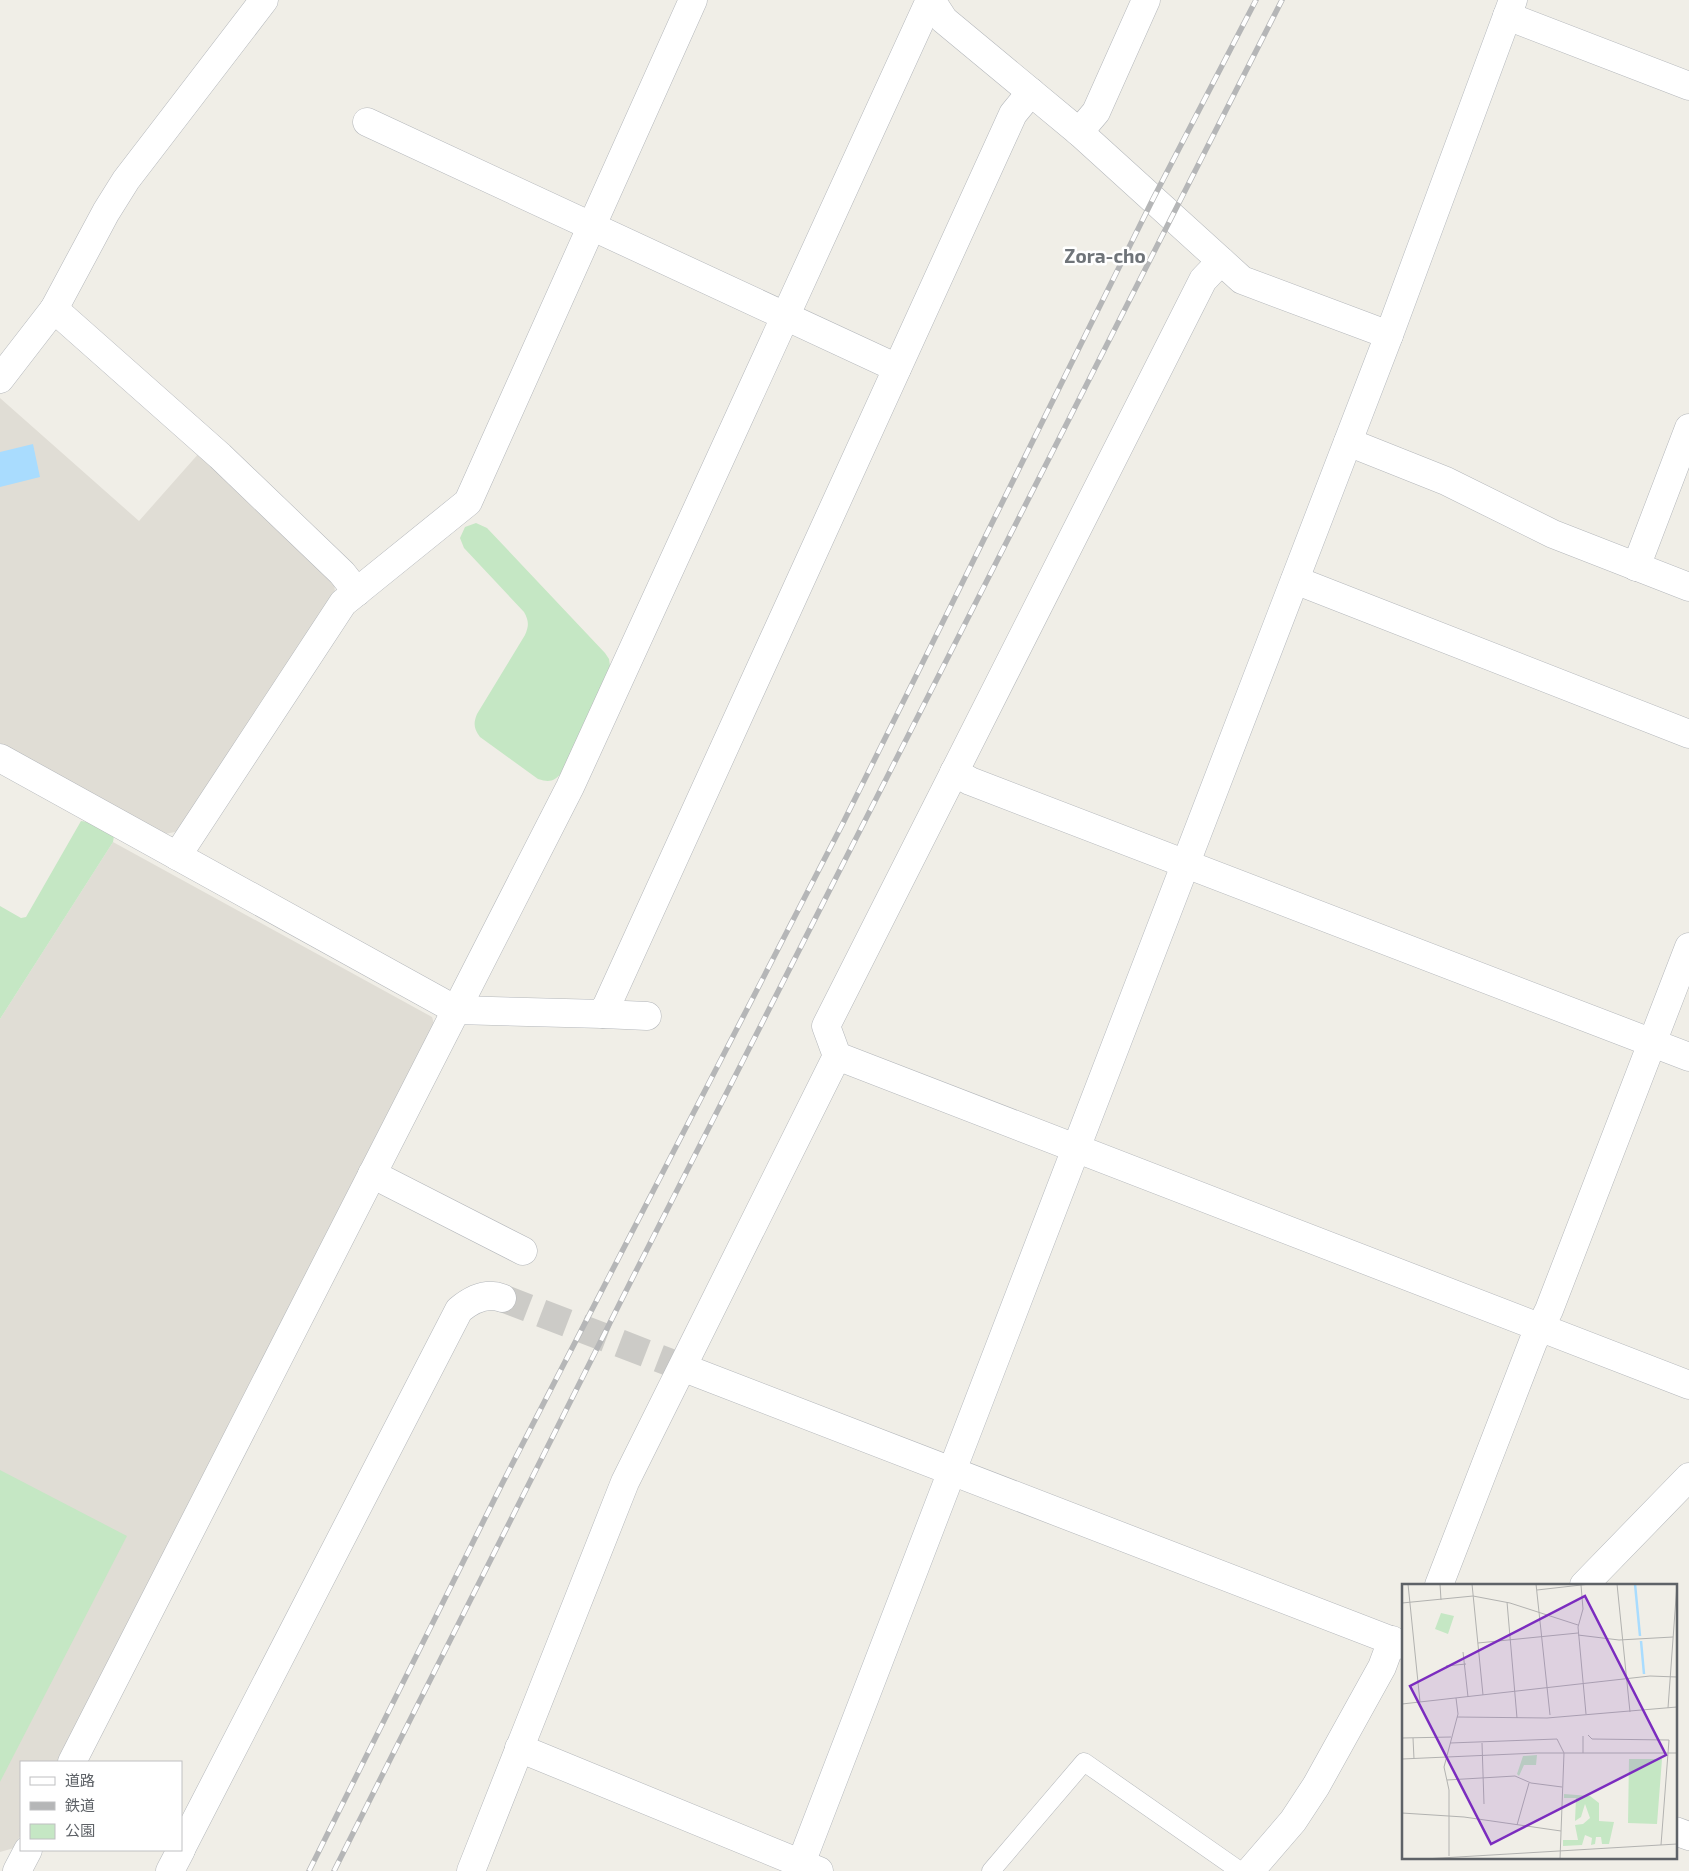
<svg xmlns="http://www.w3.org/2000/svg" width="1689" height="1871" font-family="'Exo 2','Noto Sans JP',sans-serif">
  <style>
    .education { fill: #e0ddd5 }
    .green { fill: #c5e7c4 }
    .water { fill: #a9dcfe }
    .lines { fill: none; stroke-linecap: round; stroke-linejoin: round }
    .street-tunnel { stroke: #cccbc7; stroke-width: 28; stroke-dasharray: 28 14; stroke-linecap: butt }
    .lane-casing { stroke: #b4b7bb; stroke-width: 19 }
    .street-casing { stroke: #b4b7bb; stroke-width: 29 }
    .secondary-casing { stroke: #b5b9be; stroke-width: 29 }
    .lane { stroke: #fff; stroke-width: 18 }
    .street { stroke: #fff; stroke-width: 28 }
    .secondary { stroke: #fff; stroke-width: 28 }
    .rail-casing { stroke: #b5b6b7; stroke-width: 5.5 }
    .rail { stroke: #fff; stroke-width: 4; stroke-dasharray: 11; stroke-linecap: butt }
    .labels { text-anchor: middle; stroke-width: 5; stroke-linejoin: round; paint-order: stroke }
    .neighbourhood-label { font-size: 19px; font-weight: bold; fill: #6f7479; stroke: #fff }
    .inset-river { fill: none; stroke: #a9dcfe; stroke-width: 2.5 }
    .inset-road { fill: none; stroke: #b2b2b0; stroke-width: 1 }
    .view { fill: #7b2cbf; fill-opacity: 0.15; stroke: #7b2cbf; stroke-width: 2.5 }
    .inset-edge { fill: none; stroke: #5e6267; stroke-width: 2.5 }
  </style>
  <rect width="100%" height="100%" fill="#f0eee7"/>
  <g class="education">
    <path d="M 0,398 L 139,521 L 200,452 L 334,579 L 335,595 L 180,831 L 165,834 L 0,743 Z"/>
    <path d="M 113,842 L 432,1017 L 434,1024 L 58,1762 L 21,1762 L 21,1834 L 14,1848 L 0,1852 L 0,1019 Z"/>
  </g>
  <g class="green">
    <path d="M 476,523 L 487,528 L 605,653 L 609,659 L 610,666 L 562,772 C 555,781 550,783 538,779 L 480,737 C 474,729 473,724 477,714 L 525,635 C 529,626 529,621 524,612 L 464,548 L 460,538 L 465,527 Z"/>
    <path d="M 81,821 L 88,822 L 114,836 L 113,842 L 0,1019 L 0,906 L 21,918 L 26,917 Z"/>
    <path d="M 0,1470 L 127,1536 L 0,1782 Z"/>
  </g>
  <path class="water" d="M 33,444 L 40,477 L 0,487 L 0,452 Z"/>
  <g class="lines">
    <path class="street-tunnel" d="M 502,1298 L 692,1371"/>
    <defs>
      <path id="lane" d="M 991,1871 L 1084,1762 L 1240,1871"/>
      <g id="street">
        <path d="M 931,0 L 944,20 L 1079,132 L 1242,280 L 1389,335"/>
        <path d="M 1507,16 L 1689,86"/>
        <path d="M 367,122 L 897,368"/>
        <path d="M 1079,132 L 1096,112 L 1146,0"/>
        <path d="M 54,309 L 220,456 L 342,573 L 357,592"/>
        <path d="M 0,379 L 54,309 L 106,212 L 126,180 L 264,0"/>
        <path d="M 1348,442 L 1446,481 L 1553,534 L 1689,587"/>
        <path d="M 1636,567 L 1689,428"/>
        <path d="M 1295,580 L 1689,734"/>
        <path d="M 0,758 L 456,1010 L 603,1014 L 1013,114 L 1031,92"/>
        <path d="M 954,772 L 970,781 L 1689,1057"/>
        <path d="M 177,856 L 343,603 L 468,502 L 693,0"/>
        <path d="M 603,1014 L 647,1016"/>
        <path d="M 837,1056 L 1689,1385"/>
        <path d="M 372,1174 L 523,1251"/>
        <path d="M 692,1371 L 1403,1645"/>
        <path d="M 1439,1585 L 1533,1342 L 1549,1310 L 1689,947"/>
        <path d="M 1584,1585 L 1689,1477"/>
        <path d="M 519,1748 L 819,1871"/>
        <path d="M 72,1762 L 570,787 L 930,0"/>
        <path d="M 1675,1831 L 1689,1836"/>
        <path d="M 181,1849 L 459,1310 C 471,1300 486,1292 502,1298"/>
        <path d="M 17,1871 L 28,1850"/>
        <path d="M 170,1871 L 181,1850"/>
        <path d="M 471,1871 L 625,1482 L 837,1056 L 826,1026 L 1203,280 L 1221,261"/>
        <path d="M 1250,1871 L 1293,1821 L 1316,1786 L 1382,1667 L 1392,1640"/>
      </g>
      <path id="secondary" d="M 798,1871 L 1389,335 L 1513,0"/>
    </defs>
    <use href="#lane" class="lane-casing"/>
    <use href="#street" class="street-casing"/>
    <use href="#secondary" class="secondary-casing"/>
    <use href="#lane" class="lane"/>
    <use href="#street" class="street"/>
    <use href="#secondary" class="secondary"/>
    <defs>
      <g id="rail">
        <path d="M 309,1871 L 502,1484 L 842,825 L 1153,199 L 1256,0"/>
        <path d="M 334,1871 L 633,1277 L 1282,0"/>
      </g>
    </defs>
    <use href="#rail" class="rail-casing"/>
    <use href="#rail" class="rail"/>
  </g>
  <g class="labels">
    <g class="neighbourhood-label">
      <text x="1105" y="263">Zora-cho</text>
    </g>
  </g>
  <g transform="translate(1402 1584)">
    <rect width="275" height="275" fill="#f0eee7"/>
    <path d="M 39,29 L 52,32 L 46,50 L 33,45 ZM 121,172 L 135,171 L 134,181 L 122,181 L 117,192 L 115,190 ZM 227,175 L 260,175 L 255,240 L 226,239 ZM 162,210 L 188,212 L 197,219 L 197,237 L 212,238 L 207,260 L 200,260 L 199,253 L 194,253 L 193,260 L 189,261 L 190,254 L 183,251 L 180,261 L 161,262 L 161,256 L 176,256 L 173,241 L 181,240 L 188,234 L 183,220 L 179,233 L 173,237 L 174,214 L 162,214 Z" fill="#c5e7c4"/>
    <path class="inset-river" d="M 233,0 L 238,52M 239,57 L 242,90"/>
    <path class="inset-road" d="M 6,0 L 18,118M 38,0 L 39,16M 70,0 L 81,111M 134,0 L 148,131M 215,0 L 228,128M 179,1 L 181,25 L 176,43 L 184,130M 135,6 L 188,0M 105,18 L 115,134M 0,19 L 71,12 L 108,19 L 176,41M 176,51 L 217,56 L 271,53M 76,59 L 176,49M 61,68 L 66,113M 44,82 L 64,80M 0,120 L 248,92 L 275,93M 266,124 L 275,0M 55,133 L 145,134 L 275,123M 186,151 L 190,155 L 267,156 L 259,261M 181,152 L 181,169M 0,154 L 49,153M 11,154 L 12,175M 48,159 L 155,155 L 162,169 L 158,275M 80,159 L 82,220M 0,175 L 135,169 L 275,169M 45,196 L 113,192 L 129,199 L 160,203M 0,229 L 62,233 L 159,247M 115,241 L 127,199M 47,272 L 47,206 L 42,183 L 56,130 L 54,114M 22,275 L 275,260"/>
    <path class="view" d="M 183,12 L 264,171 L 89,260 L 8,102 Z"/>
    <rect width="275" height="275" class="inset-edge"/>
  </g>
  <rect x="20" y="1761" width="162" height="90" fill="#ffffff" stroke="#bfc0c2"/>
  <rect x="30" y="1777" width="25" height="8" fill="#ffffff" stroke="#bfc0c2"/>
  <text x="65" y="1786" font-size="15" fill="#5e6267">道路</text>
  <rect x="30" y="1802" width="25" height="8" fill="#b5b6b7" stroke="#bfc0c2"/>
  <text x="65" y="1811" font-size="15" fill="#5e6267">鉄道</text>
  <rect x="30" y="1824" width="25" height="15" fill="#c5e7c4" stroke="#bfc0c2"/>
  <text x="65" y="1836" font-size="15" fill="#5e6267">公園</text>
</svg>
